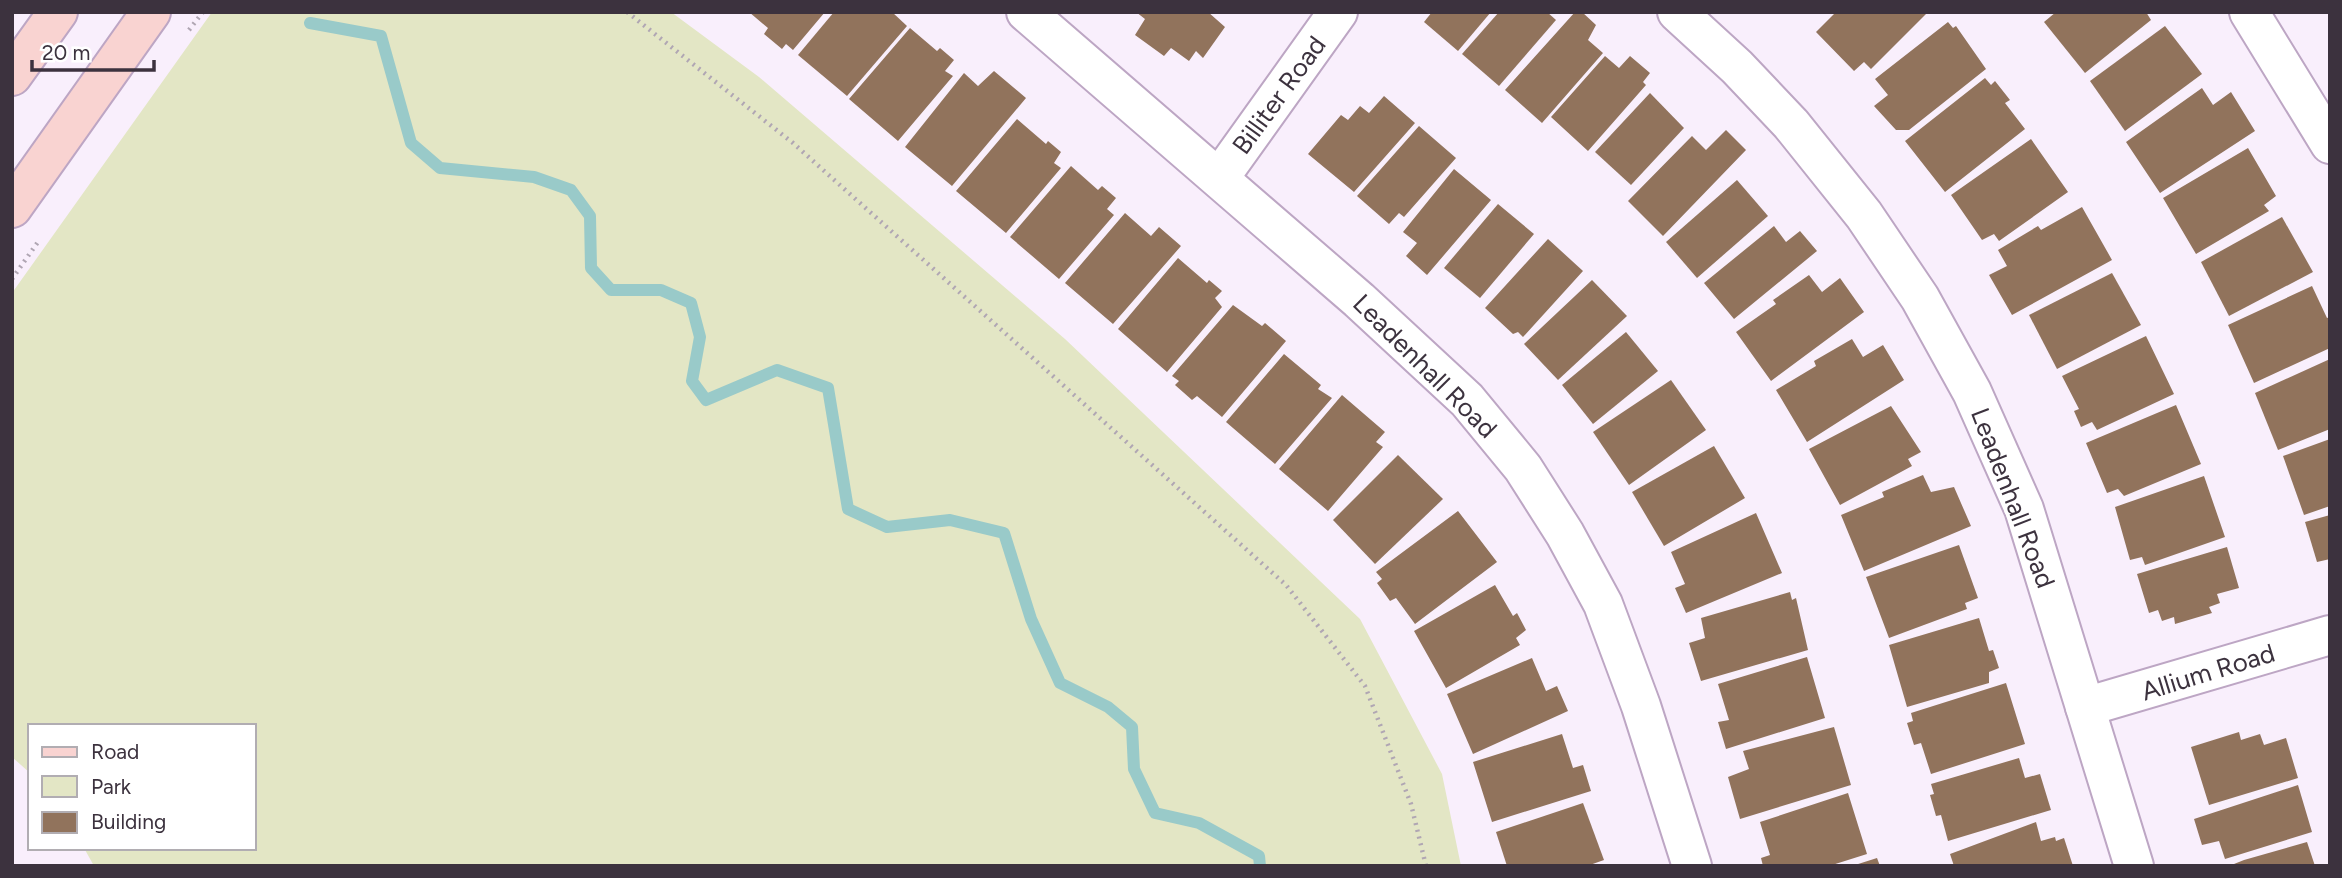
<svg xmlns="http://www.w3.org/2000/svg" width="2342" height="878" font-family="Figtree,sans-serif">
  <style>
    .green { fill: #e3e6c5 }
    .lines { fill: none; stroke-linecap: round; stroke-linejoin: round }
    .stream { stroke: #99cac9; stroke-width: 12 }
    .building { fill: #91735c }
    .minor-casing { stroke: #bda6c4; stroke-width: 42 }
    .secondary-casing { stroke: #bda6c4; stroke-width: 42 }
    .path { stroke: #b0a6b3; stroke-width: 4.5; stroke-dasharray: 2 5; stroke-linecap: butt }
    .minor { stroke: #fff; stroke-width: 38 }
    .secondary { stroke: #f9d3d1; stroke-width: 38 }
    .labels { text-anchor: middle; stroke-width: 7; stroke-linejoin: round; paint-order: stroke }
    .street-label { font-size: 26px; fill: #3c323e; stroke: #fff }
  </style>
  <rect width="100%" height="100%" fill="#f9effc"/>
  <path class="green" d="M 212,12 L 671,12 L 759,77 L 1065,339 L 1360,619 L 1442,774 L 1461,866 L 94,866 L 84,848 L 254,848 L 254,726 L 30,726 L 30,773 L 12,757 L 12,293 Z"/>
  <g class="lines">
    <path class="stream" d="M 310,23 L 381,36 L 411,143 L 440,168 L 534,177 L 571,190 L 590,216 L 591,268 L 611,290 L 661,290 L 691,303 L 700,337 L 692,381 L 706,400 L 777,370 L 828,388 L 848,509 L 887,527 L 950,520 L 1004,533 L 1031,619 L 1060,683 L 1108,707 L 1132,727 L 1134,769 L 1155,813 L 1199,823 L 1259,856 L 1260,866"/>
  </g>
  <g class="building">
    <path d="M 749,12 L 825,12 L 793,50 L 786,44 L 782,49 L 764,34 L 768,28 Z"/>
    <path d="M 834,12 L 892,12 L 907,26 L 847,96 L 798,55 Z"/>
    <path d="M 1136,12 L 1208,12 L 1225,27 L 1203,58 L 1196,51 L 1189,61 L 1171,48 L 1164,56 L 1135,35 L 1145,19 Z"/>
    <path d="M 1432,12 L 1491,12 L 1458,51 L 1424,22 Z"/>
    <path d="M 1499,12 L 1547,12 L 1556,20 L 1499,86 L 1462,54 Z"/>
    <path d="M 1575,12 L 1582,12 L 1596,25 L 1588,40 L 1603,53 L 1542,123 L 1505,90 Z"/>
    <path d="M 1836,12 L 1928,12 L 1871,69 L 1864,62 L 1854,71 L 1816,32 Z"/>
    <path d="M 2056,12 L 2146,12 L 2151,20 L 2085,73 L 2044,22 Z"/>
    <path d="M 1948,22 L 1953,28 L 1956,26 L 1986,69 L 1909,130 L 1896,130 L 1874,106 L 1888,95 L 1875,79 Z"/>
    <path d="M 2165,26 L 2202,74 L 2125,131 L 2090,81 Z"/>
    <path d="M 910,28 L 937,51 L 940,48 L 954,60 L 945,71 L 953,76 L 898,141 L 849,99 Z"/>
    <path d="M 1605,56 L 1619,68 L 1630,56 L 1650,73 L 1643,82 L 1646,85 L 1588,151 L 1551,117 Z"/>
    <path d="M 994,71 L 1026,98 L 952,186 L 905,147 L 964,73 L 978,86 Z"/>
    <path d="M 1985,78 L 1991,85 L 1995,81 L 2010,100 L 2005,103 L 2025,129 L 1945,192 L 1905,141 Z"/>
    <path d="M 2202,88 L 2213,105 L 2231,92 L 2255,131 L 2160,193 L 2126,142 Z"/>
    <path d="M 1650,93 L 1684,128 L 1631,185 L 1595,152 Z"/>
    <path d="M 1384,96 L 1415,123 L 1354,192 L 1308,154 L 1341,115 L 1348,120 L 1360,106 L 1369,113 Z"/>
    <path d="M 1017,119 L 1046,144 L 1048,141 L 1061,152 L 1054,163 L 1061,168 L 1006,233 L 956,191 Z"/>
    <path d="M 1419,126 L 1456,158 L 1404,217 L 1399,213 L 1389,224 L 1357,196 Z"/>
    <path d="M 1726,130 L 1746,150 L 1663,236 L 1628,201 L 1692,136 L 1706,150 Z"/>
    <path d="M 2031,139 L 2068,192 L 1999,241 L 1994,234 L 1982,240 L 1951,195 Z"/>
    <path d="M 2248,148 L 2276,196 L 2264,205 L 2269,211 L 2196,254 L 2163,198 Z"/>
    <path d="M 1071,166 L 1098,190 L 1102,186 L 1116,198 L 1107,209 L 1114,215 L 1059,279 L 1010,237 Z"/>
    <path d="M 1454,169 L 1491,200 L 1427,275 L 1406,256 L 1417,243 L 1403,232 Z"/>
    <path d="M 1737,180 L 1768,216 L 1697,278 L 1666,242 Z"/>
    <path d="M 1498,204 L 1534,234 L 1480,298 L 1444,268 Z"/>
    <path d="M 2082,207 L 2112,260 L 2012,315 L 1989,275 L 2007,266 L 1998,250 L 2038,226 L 2041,230 Z"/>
    <path d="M 1125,213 L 1151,236 L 1159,227 L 1181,246 L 1113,324 L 1065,283 Z"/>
    <path d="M 2282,217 L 2313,272 L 2229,316 L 2201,262 Z"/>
    <path d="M 1774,226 L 1786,242 L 1800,231 L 1817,251 L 1734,319 L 1704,283 Z"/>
    <path d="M 1548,239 L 1583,271 L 1523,337 L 1518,332 L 1513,334 L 1485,308 Z"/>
    <path d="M 1178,258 L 1207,283 L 1209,280 L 1222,291 L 1215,298 L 1222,307 L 1167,372 L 1118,329 Z"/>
    <path d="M 2112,273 L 2141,325 L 2057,369 L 2029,315 Z"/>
    <path d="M 1809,275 L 1822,292 L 1840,278 L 1864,312 L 1771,381 L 1736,332 L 1776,304 L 1773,300 Z"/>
    <path d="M 1592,280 L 1627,316 L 1558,380 L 1524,344 Z"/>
    <path d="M 2312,286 L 2327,318 L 2330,317 L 2330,348 L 2254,383 L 2228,325 Z"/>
    <path d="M 1233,305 L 1262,326 L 1265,323 L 1286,341 L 1222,417 L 1197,396 L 1192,400 L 1175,385 L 1179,381 L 1172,376 Z"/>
    <path d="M 1626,332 L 1658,371 L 1593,424 L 1562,385 Z"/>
    <path d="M 2146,336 L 2174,394 L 2097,430 L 2092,422 L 2081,427 L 2074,411 L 2079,409 L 2062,376 Z"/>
    <path d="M 1852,339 L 1863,357 L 1883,345 L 1904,380 L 1807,442 L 1776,390 L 1816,366 L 1814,361 Z"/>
    <path d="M 1284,354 L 1321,385 L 1318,389 L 1332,398 L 1275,464 L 1226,422 Z"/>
    <path d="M 2330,359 L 2330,429 L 2278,450 L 2255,393 Z"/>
    <path d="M 1671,380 L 1706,430 L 1629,485 L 1593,432 Z"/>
    <path d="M 1342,395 L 1385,432 L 1376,442 L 1383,447 L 1328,511 L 1279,469 Z"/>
    <path d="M 2176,405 L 2201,464 L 2124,496 L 2118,489 L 2107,493 L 2086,443 Z"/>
    <path d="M 1891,406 L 1921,452 L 1908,459 L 1912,466 L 1840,505 L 1809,449 Z"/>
    <path d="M 2330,439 L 2330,506 L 2304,515 L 2283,456 Z"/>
    <path d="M 1714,446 L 1745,498 L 1664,546 L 1632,492 Z"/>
    <path d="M 1398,455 L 1443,499 L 1375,564 L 1333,520 Z"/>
    <path d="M 1923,475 L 1931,492 L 1954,487 L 1971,526 L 1864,571 L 1841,515 L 1884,497 L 1882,492 Z"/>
    <path d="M 2204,476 L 2225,537 L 2145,565 L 2142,557 L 2130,560 L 2115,507 Z"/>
    <path d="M 1458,511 L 1497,562 L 1415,624 L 1396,598 L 1390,601 L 1377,583 L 1382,579 L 1376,572 Z"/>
    <path d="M 1756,513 L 1782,573 L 1686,613 L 1675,588 L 1685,584 L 1671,552 Z"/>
    <path d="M 2330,515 L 2330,559 L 2317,562 L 2305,522 Z"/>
    <path d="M 1959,545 L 1978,598 L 1965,603 L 1967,609 L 1889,638 L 1866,577 Z"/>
    <path d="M 2227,547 L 2239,588 L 2217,594 L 2220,603 L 2209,607 L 2212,613 L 2175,624 L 2174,617 L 2162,621 L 2158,610 L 2149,613 L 2137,574 Z"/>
    <path d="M 1495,585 L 1513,616 L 1517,613 L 1526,630 L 1516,638 L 1520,645 L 1446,688 L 1414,631 Z"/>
    <path d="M 1790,592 L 1792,600 L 1796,598 L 1808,650 L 1701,681 L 1689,643 L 1705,638 L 1701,618 Z"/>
    <path d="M 1979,618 L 1989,651 L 1993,650 L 1999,668 L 1989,672 L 1989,683 L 1907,707 L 1889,645 Z"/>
    <path d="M 1807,657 L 1825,718 L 1726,749 L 1718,722 L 1729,720 L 1718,684 Z"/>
    <path d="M 1532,658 L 1546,691 L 1557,686 L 1568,711 L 1473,754 L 1447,694 Z"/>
    <path d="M 2006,683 L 2025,744 L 1931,774 L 1921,743 L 1914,745 L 1907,723 L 1913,721 L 1911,713 Z"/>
    <path d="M 1834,727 L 1851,785 L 1740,819 L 1728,777 L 1749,769 L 1743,751 Z"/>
    <path d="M 2239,732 L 2241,740 L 2260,734 L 2264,745 L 2286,738 L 2298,778 L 2209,805 L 2191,747 Z"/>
    <path d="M 1562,734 L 1573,768 L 1583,765 L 1591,791 L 1492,822 L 1473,762 Z"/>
    <path d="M 2019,758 L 2025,778 L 2040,774 L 2051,810 L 1948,841 L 1941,815 L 1936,816 L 1930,795 L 1934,794 L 1931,784 Z"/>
    <path d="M 2298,785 L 2312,832 L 2225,859 L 2219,841 L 2202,845 L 2194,819 Z"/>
    <path d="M 1848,793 L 1867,854 L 1829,866 L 1763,866 L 1761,858 L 1770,855 L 1760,822 Z"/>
    <path d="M 1583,803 L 1604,860 L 1587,866 L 1507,866 L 1496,832 Z"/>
    <path d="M 2036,822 L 2041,841 L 2055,837 L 2056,841 L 2064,838 L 2073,866 L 1954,866 L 1950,854 Z"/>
    <path d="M 2307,842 L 2315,866 L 2229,866 L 2244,860 Z"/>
    <path d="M 1877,858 L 1880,866 L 1855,866 L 1855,865 Z"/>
  </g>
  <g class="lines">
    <defs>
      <g id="minor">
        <path d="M 1026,12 L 1359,300 L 1467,400 L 1523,468 L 1565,534 L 1603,604 L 1641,706 L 1692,866"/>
        <path d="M 1677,12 L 1737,67 L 1791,124 L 1864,215 L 1920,298 L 1972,392 L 2024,509 L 2134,866"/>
        <path d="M 2249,12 L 2330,144"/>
        <path d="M 1220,177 L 1338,12"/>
        <path d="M 2085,707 L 2330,635"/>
      </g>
      <g id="secondary">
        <path d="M 12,76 L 58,12"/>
        <path d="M 12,208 L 151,12"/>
      </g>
    </defs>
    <use href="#minor" class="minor-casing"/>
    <use href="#secondary" class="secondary-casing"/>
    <g class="path">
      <path d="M 627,12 L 793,143 L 1286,585 L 1365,686 L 1411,804 L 1426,866"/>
      <path d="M 189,30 L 203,12"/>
      <path d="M 12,279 L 40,239"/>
    </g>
    <use href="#minor" class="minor"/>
    <use href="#secondary" class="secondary"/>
  </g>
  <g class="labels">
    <g class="street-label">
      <text transform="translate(1279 95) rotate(-54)" y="9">Billiter Road</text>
      <text transform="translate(1425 366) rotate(45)" y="9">Leadenhall Road</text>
      <text transform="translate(2013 498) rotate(69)" y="9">Leadenhall Road</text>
      <text transform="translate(2208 672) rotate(-17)" y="9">Allium Road</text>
    </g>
  </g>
  <rect width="2342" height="878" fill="none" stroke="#3c323e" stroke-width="28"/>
  <rect x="28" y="724" width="228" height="126" fill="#ffffff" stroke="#b1adb2" stroke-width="2"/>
  <rect x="42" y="747" width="35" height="10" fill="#f9d3d1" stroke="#b1adb2" stroke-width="2"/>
  <text x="91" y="759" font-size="21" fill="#3c323e">Road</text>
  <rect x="42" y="776" width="35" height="21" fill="#e3e6c5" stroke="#b1adb2" stroke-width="2"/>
  <text x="91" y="794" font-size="21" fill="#3c323e">Park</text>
  <rect x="42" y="812" width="35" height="21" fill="#91735c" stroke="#b1adb2" stroke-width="2"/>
  <text x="91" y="829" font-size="21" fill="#3c323e">Building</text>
  <path d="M32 60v10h122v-10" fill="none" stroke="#3c323e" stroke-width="3.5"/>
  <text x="42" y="60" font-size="21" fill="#3c323e" stroke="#ffffff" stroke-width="5" paint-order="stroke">20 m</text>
</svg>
